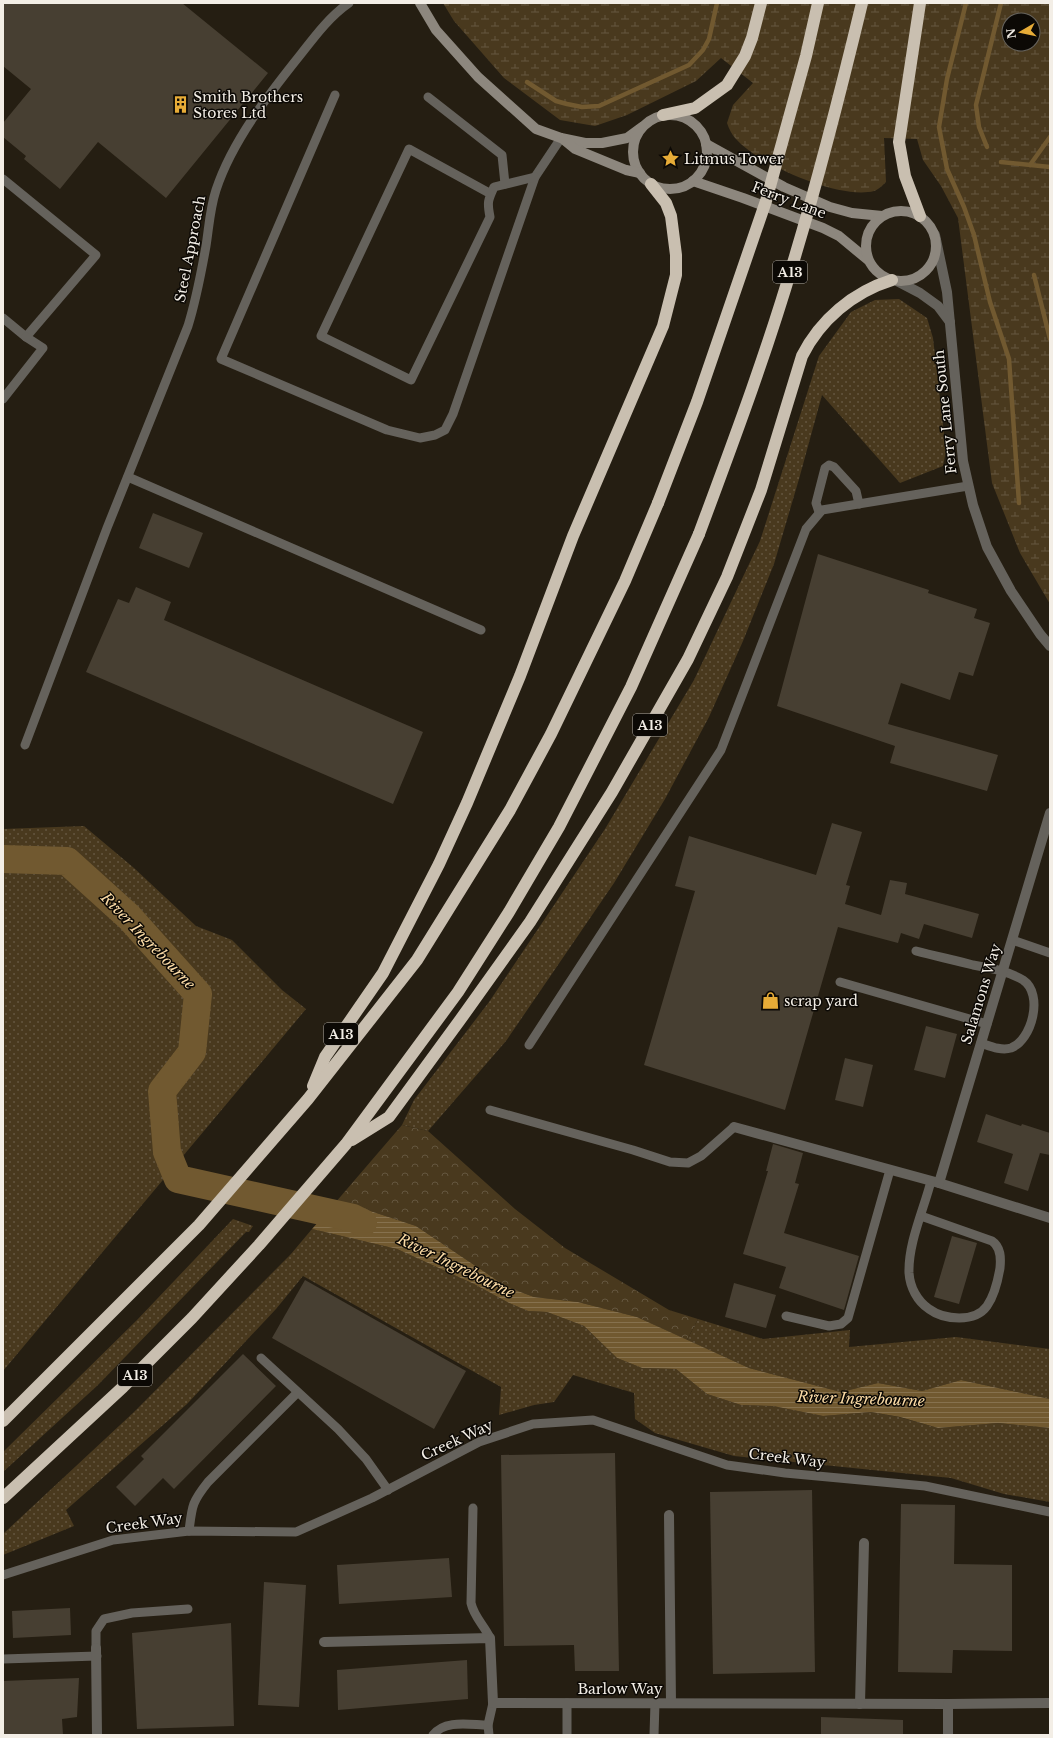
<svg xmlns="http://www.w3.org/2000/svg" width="1053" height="1738" font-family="'Libre Baskerville',serif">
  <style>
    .grass { fill: url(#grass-dots) }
    .forest { fill: url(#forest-crowns) }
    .wetland { fill: url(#wetland-marsh); fill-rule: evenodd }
    .water { fill: url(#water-rules) }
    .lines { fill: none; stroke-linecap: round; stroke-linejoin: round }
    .stream { stroke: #715930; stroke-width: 4.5 }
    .river { stroke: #715930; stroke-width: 28 }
    .building { fill: #473f32 }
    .lane { stroke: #65625c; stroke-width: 9 }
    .street { stroke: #65625c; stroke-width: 10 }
    .secondary { stroke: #8d877e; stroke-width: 10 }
    .highway { stroke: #c9bfb0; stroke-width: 12 }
    .highway-bridge { stroke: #c9bfb0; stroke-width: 12 }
    .labels { text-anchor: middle; stroke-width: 3; stroke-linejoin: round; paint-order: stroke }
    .shield { fill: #0c0905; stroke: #aea9a2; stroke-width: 1 }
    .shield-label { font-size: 13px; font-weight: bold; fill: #f3eee6 }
    .poi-label { font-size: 14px; fill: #f3eee6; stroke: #0c0905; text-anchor: start }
    .street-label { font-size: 14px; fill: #f3eee6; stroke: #0c0905 }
    .water-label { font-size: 15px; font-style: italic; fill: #fbdba6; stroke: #0c0905 }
  </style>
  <defs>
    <pattern id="grass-dots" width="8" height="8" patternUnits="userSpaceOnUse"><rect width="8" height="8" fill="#49391e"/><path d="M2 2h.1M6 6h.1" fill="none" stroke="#64563f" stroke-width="1.8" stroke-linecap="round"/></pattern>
    <pattern id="forest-crowns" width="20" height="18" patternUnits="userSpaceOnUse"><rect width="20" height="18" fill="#49391e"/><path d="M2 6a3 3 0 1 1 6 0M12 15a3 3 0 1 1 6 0" fill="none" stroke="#64563f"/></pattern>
    <pattern id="wetland-marsh" width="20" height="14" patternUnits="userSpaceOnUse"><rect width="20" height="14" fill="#49391e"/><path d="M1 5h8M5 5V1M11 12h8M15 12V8" fill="none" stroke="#64563f"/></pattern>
    <pattern id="water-rules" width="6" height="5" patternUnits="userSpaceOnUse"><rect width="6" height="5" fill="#715930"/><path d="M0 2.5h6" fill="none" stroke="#86714e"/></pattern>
  </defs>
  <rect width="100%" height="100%" fill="#251e12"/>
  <g class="grass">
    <path d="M 899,299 L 927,318 L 933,338 L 946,451 L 943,466 L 900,483 L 822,395 L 799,479 L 774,564 L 743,641 L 709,717 L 665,799 L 614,883 L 506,1041 L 428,1131 L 402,1125 L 414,1100 L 489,1002 L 605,829 L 694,680 L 760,541 L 819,356 L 851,312 L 875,300 Z"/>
    <path d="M 84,826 L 134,868 L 196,926 L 232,940 L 282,990 L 306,1009 L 3,1371 L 3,829 Z"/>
    <path d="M 233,1219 L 253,1226 L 249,1232 L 246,1232 L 98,1385 L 3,1472 L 3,1452 L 137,1320 Z"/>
    <path d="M 312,1229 L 397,1249 L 474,1284 L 509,1303 L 528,1311 L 547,1312 L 584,1326 L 617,1358 L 642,1368 L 676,1369 L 707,1394 L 741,1405 L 773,1406 L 823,1416 L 871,1412 L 899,1417 L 938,1428 L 998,1423 L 1050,1428 L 1050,1502 L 1004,1494 L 951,1478 L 734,1456 L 655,1433 L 635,1419 L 634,1393 L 573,1375 L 554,1402 L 534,1405 L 499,1415 L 501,1387 L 303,1276 L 276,1309 L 187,1404 L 66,1510 L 74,1526 L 3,1555 L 3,1534 L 134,1412 L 291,1254 Z"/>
    <path d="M 698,1319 L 763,1339 L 850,1330 L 849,1347 L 956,1337 L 1050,1349 L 1050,1399 L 961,1380 L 922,1391 L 878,1383 L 841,1392 L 749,1368 L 687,1340 Z"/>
  </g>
  <path class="forest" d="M 402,1125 L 428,1131 L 515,1209 L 565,1248 L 669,1310 L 698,1319 L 687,1340 L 637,1317 L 578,1302 L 534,1297 L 507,1287 L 416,1226 L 346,1203 L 335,1203 Z"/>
  <path class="wetland" d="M 443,3 L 1050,3 L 1050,604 L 1020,553 L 992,483 L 958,218 L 941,186 L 923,160 L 917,139 L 884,138 L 886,182 C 883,185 878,190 874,191 C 840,200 759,165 736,139 C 732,135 729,129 727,123 L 733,105 L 753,83 L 721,58 L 696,81 L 627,115 L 595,126 L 560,120 L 504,78 L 454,21 ZM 1009,20 L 1033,20 L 1033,44 L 1009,44 Z"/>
  <path class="water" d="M 335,1203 L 346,1203 L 416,1226 L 507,1287 L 534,1297 L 578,1302 L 637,1317 L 749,1368 L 841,1392 L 878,1383 L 922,1391 L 961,1380 L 1050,1399 L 1050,1428 L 998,1423 L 938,1428 L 900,1417 L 871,1412 L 823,1416 L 773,1406 L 741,1405 L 707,1394 L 676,1369 L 642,1368 L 617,1358 L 584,1326 L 547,1312 L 528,1311 L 509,1303 L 474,1284 L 397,1249 L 312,1229 Z"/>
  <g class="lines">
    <g class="stream">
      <path d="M 966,3 L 947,79 L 939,127 L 947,169 L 964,207 L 974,235 L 990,302 L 1009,359 L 1019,503"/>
      <path d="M 527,82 L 556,101 L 567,104 L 582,107 L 599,106 L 689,65 L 703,50 L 709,39 L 717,3"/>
      <path d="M 987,147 L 979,127 L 976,105 L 1001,3"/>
      <path d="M 1001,162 L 1050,167"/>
      <path d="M 1030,165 L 1050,137"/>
      <path d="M 1034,275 L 1050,339"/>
    </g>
    <path class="river" d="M 3,859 L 67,861 L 129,917 L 198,994 L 192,1052 L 162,1091 L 167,1152 L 178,1179 L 353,1218 L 363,1223"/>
  </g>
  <g class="building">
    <path d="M 3,3 L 182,3 L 268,73 L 166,198 L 98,142 L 60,189 L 24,159 L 26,156 L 3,137 L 3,123 L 31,89 L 3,66 Z"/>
    <path d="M 153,513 L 203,533 L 189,568 L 139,548 Z"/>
    <path d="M 818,554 L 929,590 L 928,593 L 977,609 L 974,618 L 990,623 L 973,676 L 959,672 L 950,700 L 901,683 L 888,724 L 998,755 L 987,791 L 890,763 L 895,746 L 777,706 Z"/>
    <path d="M 136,587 L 171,602 L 164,620 L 423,732 L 393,804 L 86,672 L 118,599 L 129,603 Z"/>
    <path d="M 832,823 L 862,832 L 846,885 L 850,886 L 845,904 L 881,915 L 890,880 L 907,883 L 905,894 L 979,914 L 972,938 L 924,924 L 919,939 L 901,933 L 898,943 L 838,927 L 785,1110 L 644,1065 L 695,891 L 675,886 L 689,836 L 816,875 Z"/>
    <path d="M 926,1026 L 957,1034 L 945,1078 L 914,1070 Z"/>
    <path d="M 845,1058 L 873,1065 L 863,1107 L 835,1100 Z"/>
    <path d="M 986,1114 L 1021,1126 L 1022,1124 L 1050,1133 L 1050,1155 L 1040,1153 L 1028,1191 L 1004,1183 L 1013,1154 L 977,1142 Z"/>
    <path d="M 773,1144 L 803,1153 L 795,1183 L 799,1184 L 784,1233 L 859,1256 L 844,1310 L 779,1288 L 786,1267 L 743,1254 L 768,1171 L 766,1171 Z"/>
    <path d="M 952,1236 L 977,1243 L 959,1304 L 934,1297 Z"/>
    <path d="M 305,1280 L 466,1371 L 434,1429 L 272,1338 Z"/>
    <path d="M 734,1283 L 776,1295 L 766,1328 L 725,1317 Z"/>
    <path d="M 243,1354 L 276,1386 L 174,1489 L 163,1478 L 135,1506 L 116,1487 L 144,1459 L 141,1456 Z"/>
    <path d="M 615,1453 L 619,1671 L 575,1671 L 574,1645 L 504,1646 L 501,1455 Z"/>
    <path d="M 812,1490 L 815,1672 L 713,1674 L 710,1492 Z"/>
    <path d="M 901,1504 L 955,1505 L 954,1564 L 1012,1565 L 1012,1651 L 953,1650 L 952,1673 L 898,1672 Z"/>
    <path d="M 449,1558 L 452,1597 L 339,1604 L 337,1565 Z"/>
    <path d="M 264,1582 L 306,1585 L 299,1707 L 258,1705 Z"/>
    <path d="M 70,1608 L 71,1635 L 13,1638 L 12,1611 Z"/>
    <path d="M 231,1623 L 234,1726 L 137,1729 L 132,1633 Z"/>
    <path d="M 467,1660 L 468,1699 L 338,1710 L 337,1670 Z"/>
    <path d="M 79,1678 L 77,1717 L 62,1719 L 63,1735 L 3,1735 L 3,1681 Z"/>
    <path d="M 821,1717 L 903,1720 L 903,1735 L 821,1735 Z"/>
  </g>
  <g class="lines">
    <g class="lane">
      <path d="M 335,95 L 221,359 L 387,430 L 420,438 L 435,435 L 445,430 L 453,414 L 535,177 L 561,138"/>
      <path d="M 428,97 L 502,155 L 505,184"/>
      <path d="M 3,179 L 96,255 L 26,337 L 3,318"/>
      <path d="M 491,194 L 409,149 L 321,336 L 411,380 L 490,217 C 487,202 488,200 494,187 L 535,177"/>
      <path d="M 3,399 L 43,348 L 26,337"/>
      <path d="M 128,477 L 481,630"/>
      <path d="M 819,512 L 816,503 L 825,468 L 829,465 L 834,467 L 856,491 L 859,504"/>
      <path d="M 25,745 L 107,528 L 188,326 C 196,300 201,274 206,246 C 209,227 210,208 216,190 C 232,141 269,94 301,54 C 315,36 330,16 349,3"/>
      <path d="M 1012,940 L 1050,953"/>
      <path d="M 916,951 C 935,956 954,960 973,965 C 990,968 1008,971 1023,980 C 1044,994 1032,1040 1011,1048 C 1001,1051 990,1046 981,1043"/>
      <path d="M 840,982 L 987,1024"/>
      <path d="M 529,1045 L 721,750 L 806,529 L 822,510 L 968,486"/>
      <path d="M 490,1110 L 633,1150 L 670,1162 L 688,1163 L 701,1156 L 734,1127"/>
      <path d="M 921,1216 L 992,1241 C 1001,1247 1001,1258 1000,1268 C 998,1280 994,1296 987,1306 C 975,1323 944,1320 929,1309 C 917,1301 910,1287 909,1273 C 908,1243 924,1209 931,1181"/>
      <path d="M 786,1316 L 829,1326 L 841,1324 L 848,1318 L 890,1170"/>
      <path d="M 261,1358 L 338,1429 L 366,1459 L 388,1490"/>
      <path d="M 473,1508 L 471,1603 C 474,1617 484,1625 490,1638"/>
      <path d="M 189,1531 C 192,1506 192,1502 208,1482 L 297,1393"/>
      <path d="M 3,1575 L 113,1540 L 189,1531 L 296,1532 L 372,1498 L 479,1442 L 533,1424 L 593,1420 L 727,1465 L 785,1473 L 925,1486 L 1050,1512"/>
      <path d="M 96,1648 L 96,1631 L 104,1619 L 132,1613 L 188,1609"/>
      <path d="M 3,1659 L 97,1656"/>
      <path d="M 567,1703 L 567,1735"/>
      <path d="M 433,1735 C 445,1719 471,1725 488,1725"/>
      <path d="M 489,1735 L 488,1725 L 493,1703"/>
      <path d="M 654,1735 L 655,1703"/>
    </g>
    <g class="street">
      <path d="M 935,235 L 947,292 L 963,461 L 973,505 L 987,547 L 1011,591 L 1040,634 L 1050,646"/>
      <path d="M 897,281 L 920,293 L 938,306 L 950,322"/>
      <path d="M 734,1127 L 939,1183 L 1050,1218"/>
      <path d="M 939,1183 L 1050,813"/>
      <path d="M 669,1515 L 671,1703"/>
      <path d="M 324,1642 L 490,1638 L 493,1703 L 948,1704 L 948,1735"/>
      <path d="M 96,1648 L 97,1735"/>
      <path d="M 860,1704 L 864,1543"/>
      <path d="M 948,1704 L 1050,1703"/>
    </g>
    <g class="secondary">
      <path d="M 420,3 L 436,30 L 478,77 L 536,129 L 561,138 L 585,143 L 602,143 L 627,138 L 642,127"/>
      <circle cx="670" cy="152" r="37"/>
      <path d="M 564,140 L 575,149 L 626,170 L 640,173"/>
      <path d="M 706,144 L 784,187 L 830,207 L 852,213 L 882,216"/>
      <path d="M 693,181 L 743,198 L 823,228 L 839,236 L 868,260"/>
      <circle cx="901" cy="246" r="35"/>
    </g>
    <g class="highway">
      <path d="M 920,3 L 899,142 L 905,176 L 920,216"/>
      <path d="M 663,115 L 695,108 L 727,85 L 745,56 L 752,38 L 761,3"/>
      <path d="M 313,1086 L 325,1057 L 383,973 L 439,864 L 467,803 L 520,676 L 573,536 L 663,326 L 676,275 L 676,255 L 671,216 L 666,203 L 651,184"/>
      <path d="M 352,1140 L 389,1117 L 460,1020 L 530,922 L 612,792 L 688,659 L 727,577 L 761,490 L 802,356 C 820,320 853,292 892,280"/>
      <path d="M 3,1421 L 199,1225 L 308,1099 L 417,960 L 510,810 L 551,734 L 625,581 L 658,503"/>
      <path d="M 3,1498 L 123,1387 L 192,1318 L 259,1245 L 346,1144 L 458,992 L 509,912 L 559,827 L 631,687 L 699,534"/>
    </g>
    <g class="highway-bridge">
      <path d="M 658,503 L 697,402 L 766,201 L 806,56 L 818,3"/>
      <path d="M 699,534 C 732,445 766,355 793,263 C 819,177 841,90 862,3"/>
    </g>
  </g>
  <defs>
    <symbol id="building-bare" viewBox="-9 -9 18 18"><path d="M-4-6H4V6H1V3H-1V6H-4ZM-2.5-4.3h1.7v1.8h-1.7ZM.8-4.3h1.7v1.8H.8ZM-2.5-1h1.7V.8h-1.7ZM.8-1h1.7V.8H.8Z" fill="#e7ac37" stroke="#0c0905" stroke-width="2.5" paint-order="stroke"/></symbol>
    <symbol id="sight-bare" viewBox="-9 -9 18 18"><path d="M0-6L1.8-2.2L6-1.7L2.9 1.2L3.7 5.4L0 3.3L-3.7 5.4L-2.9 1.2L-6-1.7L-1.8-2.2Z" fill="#e7ac37" stroke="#0c0905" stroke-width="2.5" paint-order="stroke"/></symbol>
    <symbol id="shop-bare" viewBox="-9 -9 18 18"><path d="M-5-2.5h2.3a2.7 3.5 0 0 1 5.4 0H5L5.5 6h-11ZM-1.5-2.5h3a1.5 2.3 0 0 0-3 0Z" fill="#e7ac37" stroke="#0c0905" stroke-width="2.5" paint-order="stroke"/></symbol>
  </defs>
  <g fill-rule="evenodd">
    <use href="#building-bare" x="168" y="92" width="25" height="25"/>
    <use href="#sight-bare" x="658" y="146" width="25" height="25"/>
    <use href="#shop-bare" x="758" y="988" width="25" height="25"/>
  </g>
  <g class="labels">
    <g class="shield">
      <rect x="773" y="261" width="34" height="22" rx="3"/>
      <rect x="633" y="714" width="34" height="22" rx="3"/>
      <rect x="324" y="1023" width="34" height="22" rx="3"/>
      <rect x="118" y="1364" width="34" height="22" rx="3"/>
    </g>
    <g class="shield-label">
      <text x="790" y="277">A13</text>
      <text x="650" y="730">A13</text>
      <text x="341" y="1039">A13</text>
      <text x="135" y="1380">A13</text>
    </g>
    <g class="poi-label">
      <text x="193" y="102">Smith Brothers<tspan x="193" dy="16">Stores Ltd</tspan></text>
      <text x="684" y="164">Litmus Tower</text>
      <text x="784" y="1006">scrap yard</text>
    </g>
    <g class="street-label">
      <text transform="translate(789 200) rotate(21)" y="5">Ferry Lane</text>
      <text transform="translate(190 249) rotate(-79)" y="5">Steel Approach</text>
      <text transform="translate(945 412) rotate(-96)" y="5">Ferry Lane South</text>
      <text transform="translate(981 994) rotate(-73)" y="5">Salamons Way</text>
      <text transform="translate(457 1440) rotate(-25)" y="5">Creek Way</text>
      <text transform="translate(787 1458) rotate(7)" y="5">Creek Way</text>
      <text transform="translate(144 1523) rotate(-8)" y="5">Creek Way</text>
      <text x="620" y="1694">Barlow Way</text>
    </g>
    <g class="water-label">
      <text transform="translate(148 941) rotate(46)" y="5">River Ingrebourne</text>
      <text transform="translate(456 1266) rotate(26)" y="5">River Ingrebourne</text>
      <text transform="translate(861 1399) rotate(2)" y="5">River Ingrebourne</text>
    </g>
  </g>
  <rect width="1053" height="1738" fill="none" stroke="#f3eee6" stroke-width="8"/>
  <g transform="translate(1021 32) rotate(261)"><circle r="19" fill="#0c0905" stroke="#68655f"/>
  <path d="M0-3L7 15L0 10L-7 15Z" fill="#e7ac37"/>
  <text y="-6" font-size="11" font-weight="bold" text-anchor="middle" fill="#f3eee6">N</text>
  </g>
</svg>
